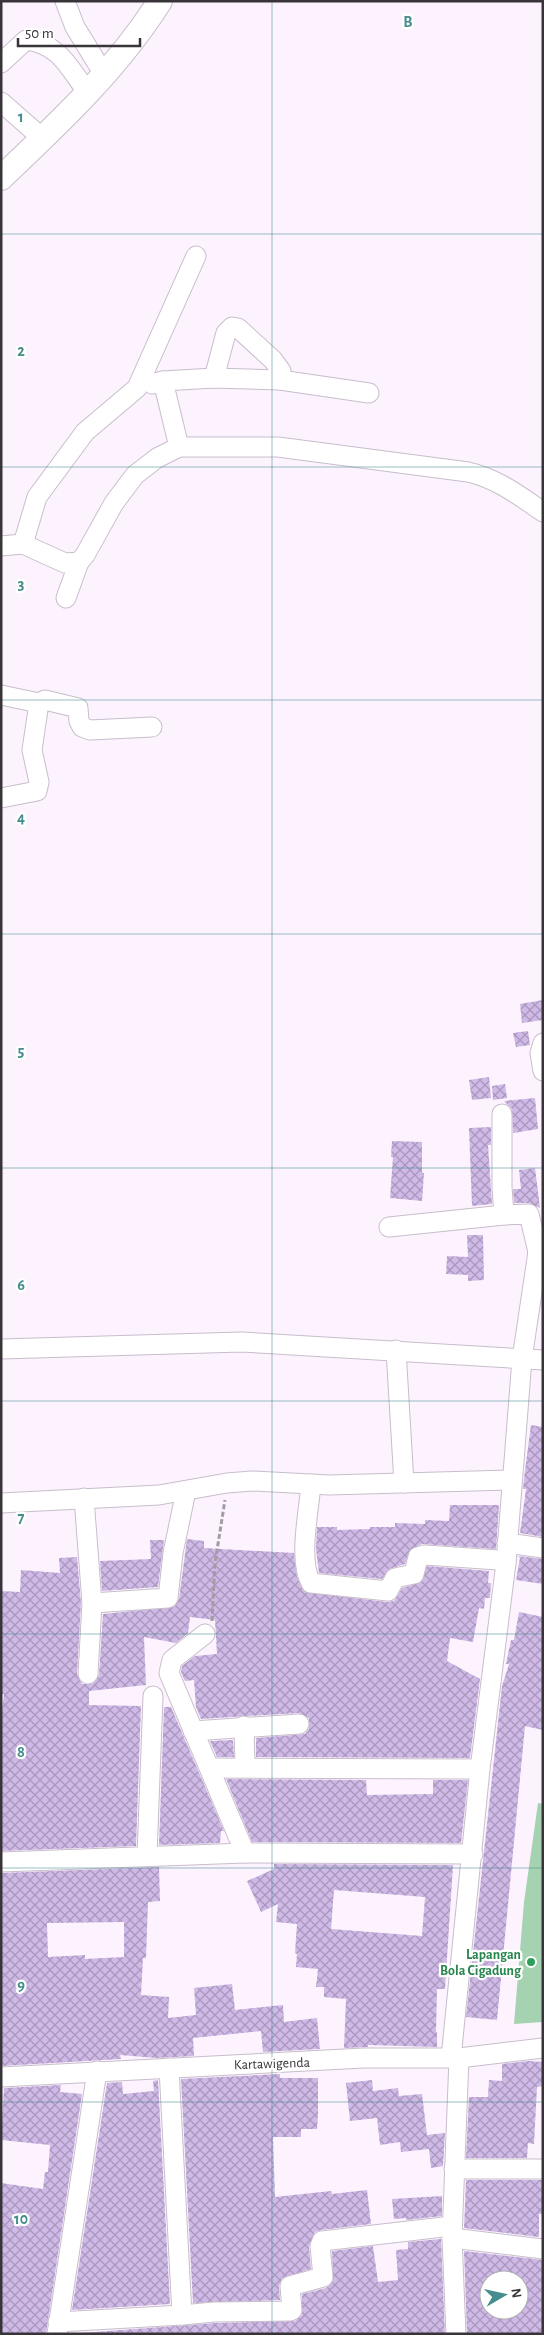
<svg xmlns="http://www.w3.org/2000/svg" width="544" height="2335" font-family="'Alegreya Sans',sans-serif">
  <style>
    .green { fill: #a5d3b1 }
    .building { fill: url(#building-cross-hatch); fill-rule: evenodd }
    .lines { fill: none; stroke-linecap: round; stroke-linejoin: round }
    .minor-casing { stroke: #c8becb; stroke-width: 21 }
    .major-casing { stroke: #c8becb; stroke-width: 26 }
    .path { stroke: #a39ca5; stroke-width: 3; stroke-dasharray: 5 2.5; stroke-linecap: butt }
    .minor { stroke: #fff; stroke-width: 19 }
    .major { stroke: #fff; stroke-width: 24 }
    .grid { fill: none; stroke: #458d8e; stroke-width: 1; stroke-opacity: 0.55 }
    .leisure-dot { fill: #2e9e5b; stroke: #fff; stroke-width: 2 }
    .labels { text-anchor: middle; stroke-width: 4.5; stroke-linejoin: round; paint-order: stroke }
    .leisure-label { font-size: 14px; font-weight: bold; fill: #27864d; stroke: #fff; text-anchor: end }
    .street-label { font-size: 14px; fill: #383439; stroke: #fff }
    .grid-label { font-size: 16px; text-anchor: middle; font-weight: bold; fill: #458d8e; stroke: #fff; stroke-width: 4.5; stroke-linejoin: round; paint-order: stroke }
  </style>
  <defs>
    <pattern id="building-cross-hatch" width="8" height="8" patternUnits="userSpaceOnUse" patternTransform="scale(1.25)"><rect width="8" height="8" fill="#cfb9e7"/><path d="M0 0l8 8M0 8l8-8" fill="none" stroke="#a997bc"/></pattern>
  </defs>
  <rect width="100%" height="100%" fill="#fcf3ff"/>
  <path class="green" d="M 538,1803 L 543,1804 L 543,2022 L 514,2024 L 524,1902 Z"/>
  <g class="building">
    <path d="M 543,1000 L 543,1020 L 522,1023 L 520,1004 Z"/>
    <path d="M 528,1031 L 530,1045 L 516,1047 L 513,1033 Z"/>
    <path d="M 489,1077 L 491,1098 L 472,1100 L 469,1080 Z"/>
    <path d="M 505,1084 L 507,1098 L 493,1100 L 492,1086 Z"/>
    <path d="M 535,1098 L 538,1129 L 513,1133 L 512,1109 L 504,1101 Z"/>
    <path d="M 491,1127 L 491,1145 L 488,1145 L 492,1204 L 472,1206 L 469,1128 Z"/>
    <path d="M 392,1141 L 422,1142 L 422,1173 L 424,1173 L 422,1201 L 390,1198 L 393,1157 L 391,1157 Z"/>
    <path d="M 535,1168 L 540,1208 L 529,1203 L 514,1203 L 513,1189 L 521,1189 L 519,1170 Z"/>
    <path d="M 467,1235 L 483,1235 L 484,1280 L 468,1281 L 468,1275 L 446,1274 L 447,1256 L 468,1257 Z"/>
    <path d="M 531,1425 L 543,1427 L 543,1537 L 520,1533 L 526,1489 L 523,1489 L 525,1470 Z"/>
    <path d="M 450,1505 L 499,1505 L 496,1549 L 422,1544 L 410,1550 L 405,1564 L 389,1569 L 382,1579 L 319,1573 L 316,1549 L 317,1527 L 337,1527 L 337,1530 L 370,1529 L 370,1527 L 395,1527 L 395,1523 L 425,1524 L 425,1520 L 449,1521 Z"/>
    <path d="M 187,1539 L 204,1541 L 204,1548 L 294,1553 L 297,1577 L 305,1592 L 387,1602 L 394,1601 L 402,1588 L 421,1582 L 427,1566 L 489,1571 L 488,1583 L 491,1583 L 490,1598 L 485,1598 L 484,1609 L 479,1608 L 473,1642 L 450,1638 L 447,1661 L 480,1679 L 470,1758 L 256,1757 L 256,1738 L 305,1734 L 309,1729 L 309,1718 L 298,1713 L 201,1719 L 196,1707 L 194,1680 L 185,1681 L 181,1672 L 182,1666 L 195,1656 L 217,1654 L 215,1620 L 190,1617 L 188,1633 L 176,1643 L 144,1637 L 146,1685 L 89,1691 L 89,1705 L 141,1706 L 136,1846 L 1,1851 L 1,1719 L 4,1694 L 1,1694 L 1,1591 L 20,1592 L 21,1570 L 60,1573 L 59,1558 L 77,1557 L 81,1603 L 77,1674 L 82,1684 L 93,1684 L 99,1675 L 103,1614 L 174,1607 L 179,1599 Z"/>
    <path d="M 150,1540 L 164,1540 L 158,1587 L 102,1591 L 100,1561 L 151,1559 Z"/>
    <path d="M 518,1556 L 543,1559 L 543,1584 L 516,1580 L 520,1558 Z"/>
    <path d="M 519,1612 L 543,1617 L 543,1730 L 525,1726 L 497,2020 L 466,2017 L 502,1686 L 509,1664 L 506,1664 L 511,1640 L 514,1640 Z"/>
    <path d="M 164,1707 L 171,1707 L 224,1831 L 221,1831 L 220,1843 L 159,1845 Z"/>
    <path d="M 233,1740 L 234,1757 L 217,1757 L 210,1741 Z"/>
    <path d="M 226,1779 L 366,1780 L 367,1795 L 433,1794 L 433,1780 L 468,1780 L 461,1843 L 252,1842 Z"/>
    <path d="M 274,1864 L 453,1865 L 445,1989 L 437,1989 L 436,2032 L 437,2032 L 437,2047 L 368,2045 L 368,2047 L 344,2048 L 346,1999 L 324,1997 L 324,1987 L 316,1987 L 318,1969 L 296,1967 L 297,1954 L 295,1953 L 297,1924 L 276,1922 L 278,1904 L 261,1912 L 247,1881 L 274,1869 ZM 334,1890 L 425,1897 L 422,1936 L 331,1929 Z"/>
    <path d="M 159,1867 L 160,1901 L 148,1902 L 146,1958 L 143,1958 L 141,1995 L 169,1997 L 168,2018 L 196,2015 L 194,1988 L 232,1984 L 235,2010 L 283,2005 L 284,2022 L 317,2018 L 320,2049 L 263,2052 L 261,2031 L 193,2038 L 194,2056 L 157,2058 L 120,2055 L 121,2059 L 1,2066 L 1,1873 ZM 124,1922 L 124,1957 L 85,1959 L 85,1955 L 48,1957 L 47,1923 Z"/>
    <path d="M 529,2061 L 543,2062 L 543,2086 L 537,2087 L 534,2144 L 528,2143 L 527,2158 L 466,2158 L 469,2097 L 488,2097 L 489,2080 L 502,2081 L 502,2064 Z"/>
    <path d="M 280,2074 L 280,2078 L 318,2078 L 318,2114 L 317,2129 L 301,2129 L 301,2137 L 273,2137 L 275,2197 L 331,2191 L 332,2194 L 367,2190 L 371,2224 L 321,2230 L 315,2232 L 309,2247 L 311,2269 L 282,2278 L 279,2286 L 280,2300 L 193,2303 L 181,2079 Z"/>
    <path d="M 158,2080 L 170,2304 L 72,2310 L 107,2083 L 122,2082 L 123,2094 L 154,2091 L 153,2081 Z"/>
    <path d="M 372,2080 L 373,2091 L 398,2088 L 399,2096 L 422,2094 L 427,2135 L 445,2133 L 443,2166 L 431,2168 L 429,2149 L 401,2152 L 400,2142 L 380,2145 L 377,2118 L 350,2121 L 346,2083 Z"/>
    <path d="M 61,2085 L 60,2092 L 82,2094 L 46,2334 L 1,2334 L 1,2183 L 43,2189 L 45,2172 L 48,2172 L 50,2145 L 1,2140 L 4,2088 Z"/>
    <path d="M 466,2180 L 543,2180 L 543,2214 L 539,2214 L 539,2237 L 464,2228 Z"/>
    <path d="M 442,2196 L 442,2216 L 406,2220 L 406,2218 L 394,2219 L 392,2199 Z"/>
    <path d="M 441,2239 L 445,2334 L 68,2334 L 215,2323 L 295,2321 L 302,2315 L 302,2294 L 326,2288 L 333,2281 L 332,2251 L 373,2246 L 378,2282 L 398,2280 L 396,2250 L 408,2249 L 408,2242 Z"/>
    <path d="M 464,2251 L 543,2260 L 543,2334 L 467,2334 ZM 489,2280 L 519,2280 L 519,2310 L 489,2310 Z"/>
  </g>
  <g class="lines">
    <defs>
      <g id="minor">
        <path d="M 65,1 L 75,27 L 105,76"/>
        <path d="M 1,63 L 26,40 C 60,44 69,68 88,93"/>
        <path d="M 1,102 L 42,138"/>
        <path d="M 214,378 L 226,333 L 232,327 L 238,328 L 273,360 L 281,371 L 280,380"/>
        <path d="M 163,381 L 214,378 L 280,380 L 369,393"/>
        <path d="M 152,384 L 163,381 L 179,447"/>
        <path d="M 23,544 L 37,497 L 85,432 L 137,388 L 196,256"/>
        <path d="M 1,546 L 23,544 L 65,563 L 79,562 L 85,555 L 114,503 L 135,475 L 157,458 L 179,447 L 278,447 L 468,472 C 496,478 520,496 543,512"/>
        <path d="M 66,598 L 79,562"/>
        <path d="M 1,695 L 39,703"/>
        <path d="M 1,798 L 37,791 L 39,782 L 32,750 L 39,703 L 45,700 L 78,708 L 79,721 L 82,727 L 90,730 L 152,727"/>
        <path d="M 543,1043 L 540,1053 L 543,1071"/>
        <path d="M 502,1114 L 502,1187 L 504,1215 L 529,1214 L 538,1252"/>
        <path d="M 389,1227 L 504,1215"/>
        <path d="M 1,1349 L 242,1342 L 543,1360"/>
        <path d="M 396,1350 L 404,1483"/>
        <path d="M 311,1484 C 309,1511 298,1560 311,1583 L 388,1591 L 395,1578 L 414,1574 L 418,1557 L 425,1555 L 498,1560 L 506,1563"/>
        <path d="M 84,1498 L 92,1603 L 88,1674"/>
        <path d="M 1,1503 L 159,1495 L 227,1483 L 252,1481 L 329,1485 L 511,1480"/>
        <path d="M 507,1543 L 543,1548"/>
        <path d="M 92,1603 L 168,1598 L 173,1553 L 186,1491"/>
        <path d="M 205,1634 L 172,1660 L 169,1673 L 245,1853"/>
        <path d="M 244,1726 L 245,1767"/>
        <path d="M 193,1731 L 299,1724"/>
        <path d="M 210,1768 L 480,1769"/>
        <path d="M 147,1856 L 153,1696"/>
        <path d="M 1,1862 L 245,1853 L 473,1854"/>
        <path d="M 451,2058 L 480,1769 L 506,1563 L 522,1359 L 538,1252 L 543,1251"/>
        <path d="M 169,2068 L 182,2315 L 214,2312 L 290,2311 L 292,2310 L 290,2286 L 323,2277 L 320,2246 L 322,2241 L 452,2226"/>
        <path d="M 1,2077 L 364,2058 L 459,2058 L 543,2048"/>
        <path d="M 454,2169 L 543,2169"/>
        <path d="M 452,2238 L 543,2249"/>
        <path d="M 58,2322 L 182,2315"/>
        <path d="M 57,2334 L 97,2071"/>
        <path d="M 456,2334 L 452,2238 L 459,2058"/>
      </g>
      <path id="major" d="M 1,178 C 59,123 117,69 160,1"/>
    </defs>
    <use href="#minor" class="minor-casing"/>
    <use href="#major" class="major-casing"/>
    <path class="path" d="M 212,1621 L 215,1563 L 225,1500"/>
    <use href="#minor" class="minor"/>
    <use href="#major" class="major"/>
  </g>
  <path class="grid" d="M 272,1 L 272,2334M 1,234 L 543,234M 1,467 L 543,467M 1,700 L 543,700M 1,934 L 543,934M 1,1168 L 543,1168M 1,1401 L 543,1401M 1,1634 L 543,1634M 1,1868 L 543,1868M 1,2102 L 543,2102"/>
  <circle class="leisure-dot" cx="531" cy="1962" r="5"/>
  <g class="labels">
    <g class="leisure-label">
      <text x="521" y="1959">Lapangan<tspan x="521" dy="16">Bola Cigadung</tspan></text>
    </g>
    <g class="street-label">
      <text transform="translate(272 2063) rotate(-2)" y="5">Kartawigenda</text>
    </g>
  </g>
  <g class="grid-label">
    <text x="408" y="27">B</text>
    <text x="21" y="122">1</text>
    <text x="21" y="356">2</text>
    <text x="21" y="589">3</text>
    <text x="21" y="823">4</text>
    <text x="21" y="1056">5</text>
    <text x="21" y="1290">6</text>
    <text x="21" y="1523">7</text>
    <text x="21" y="1757">8</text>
    <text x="21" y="1990">9</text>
    <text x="21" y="2224">10</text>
  </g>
  <rect width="544" height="2335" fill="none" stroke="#383439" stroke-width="5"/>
  <g transform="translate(504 2295) rotate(81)"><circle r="24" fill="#ffffff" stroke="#afaeb0"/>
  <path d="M0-4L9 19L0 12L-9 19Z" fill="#458d8e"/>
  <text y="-8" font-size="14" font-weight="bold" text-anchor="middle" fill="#383439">N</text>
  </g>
  <path d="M18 38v8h122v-8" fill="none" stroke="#383439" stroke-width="2.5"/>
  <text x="25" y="38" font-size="15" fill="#383439" stroke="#ffffff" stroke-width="4" paint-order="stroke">50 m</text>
</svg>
